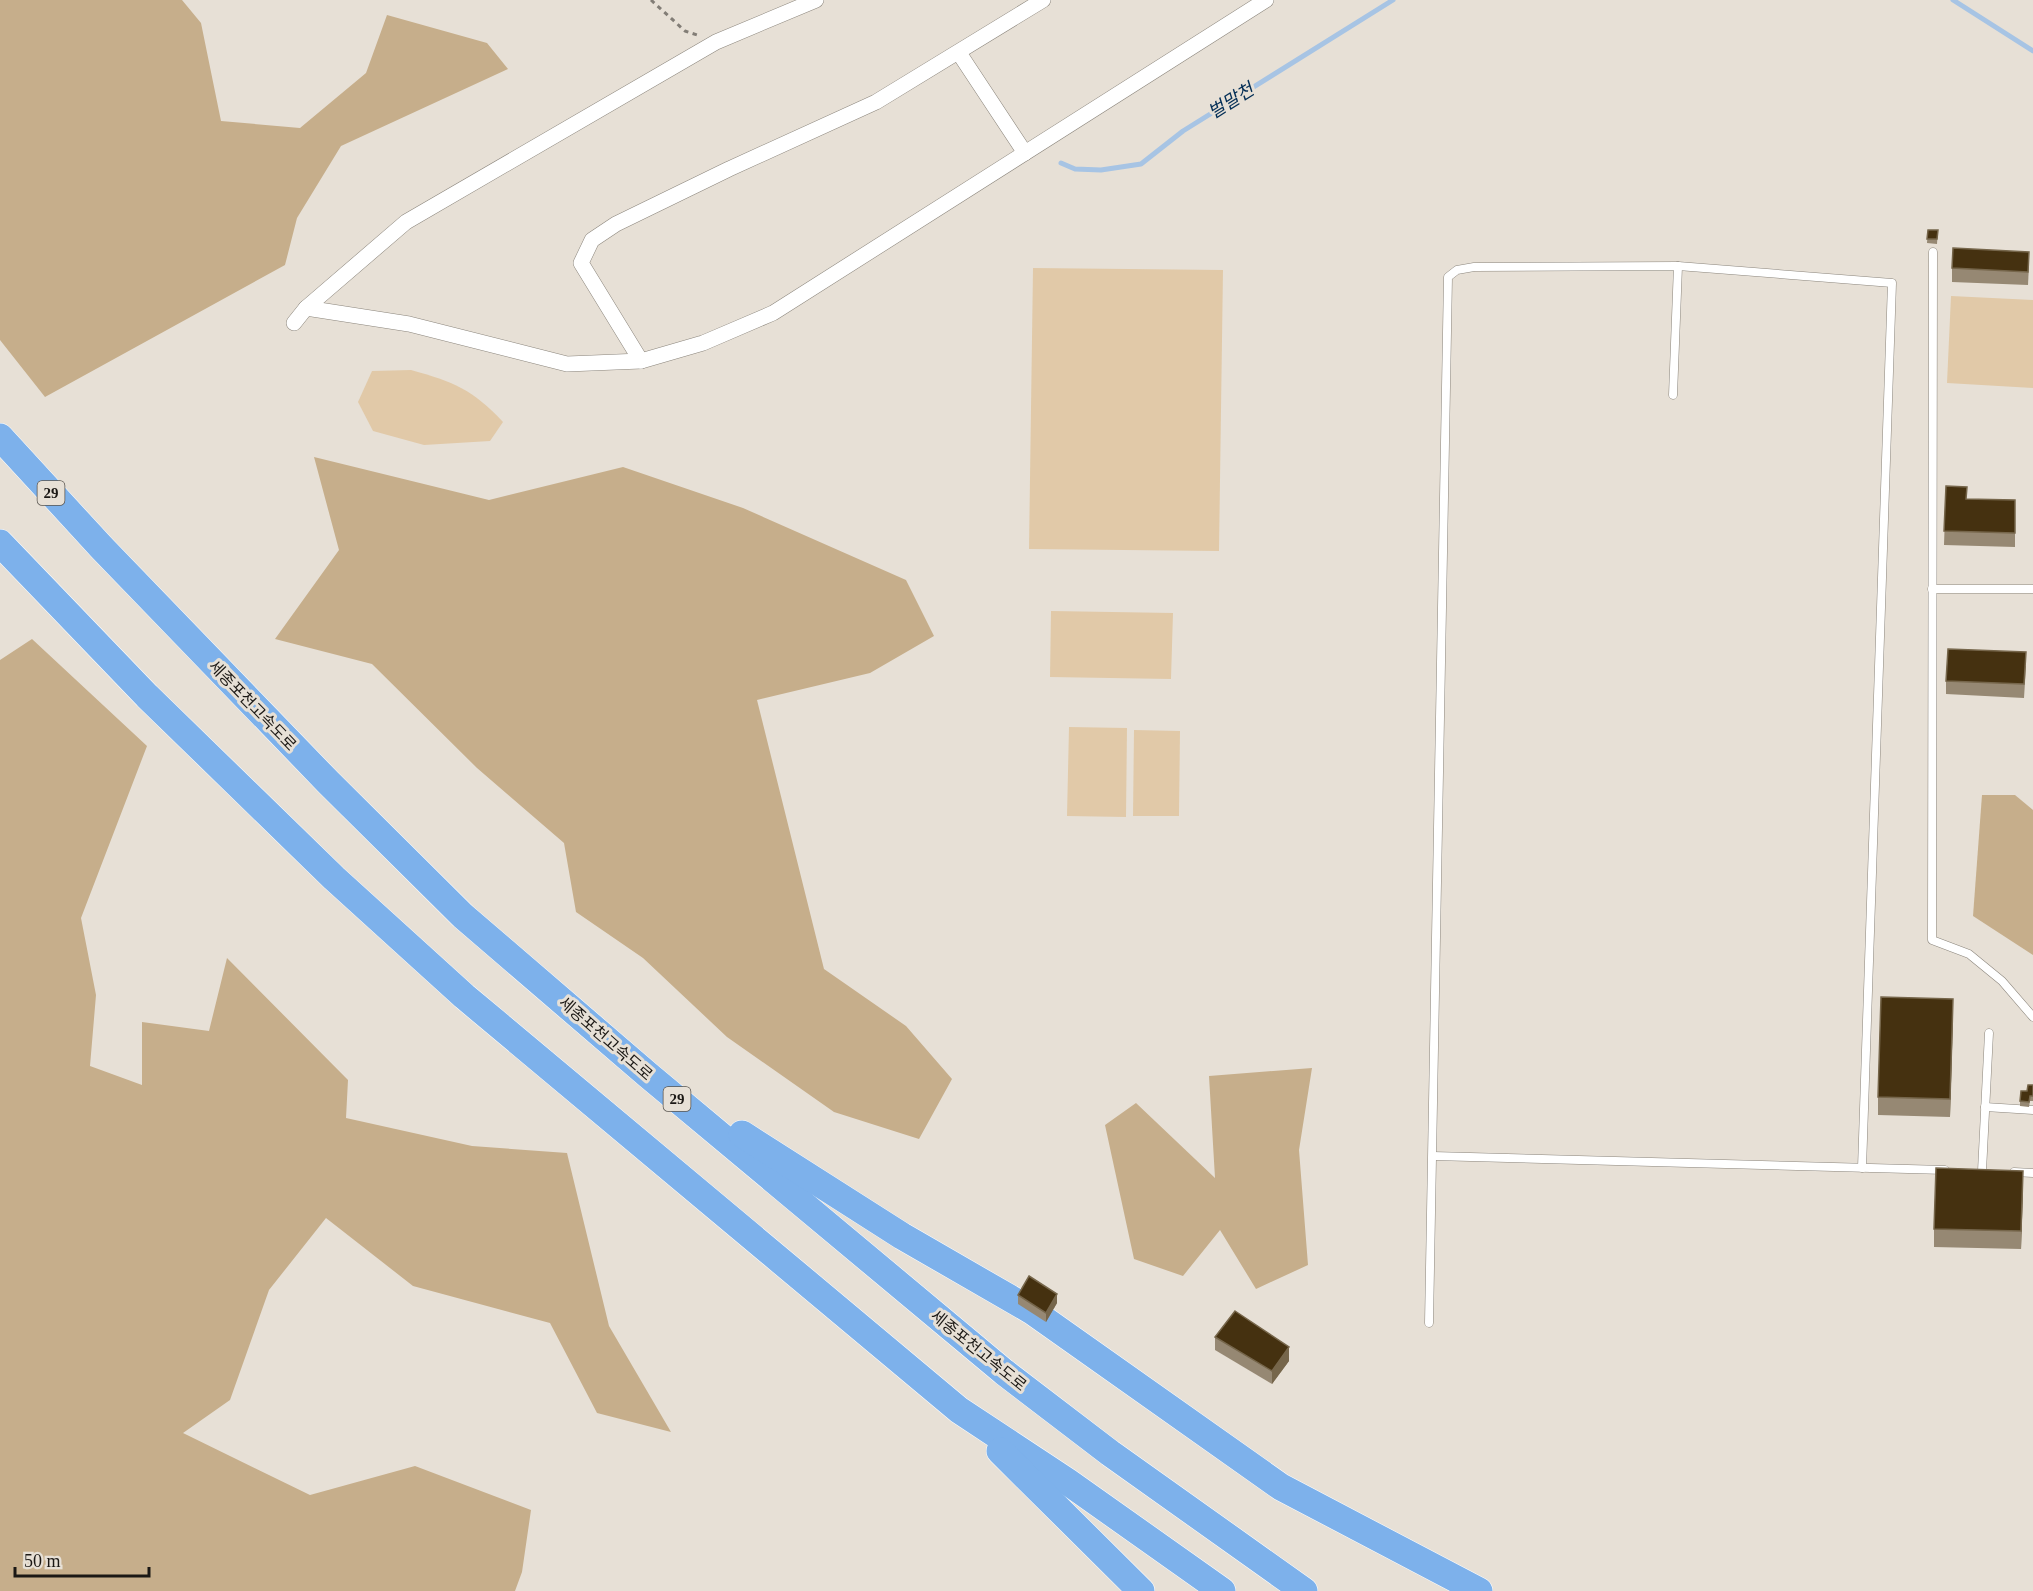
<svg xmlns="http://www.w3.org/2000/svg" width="2033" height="1591" font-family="'Times New Roman','Noto Sans KR',serif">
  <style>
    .green { fill: #e1c9a8 }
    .forest { fill: #c6ae8b }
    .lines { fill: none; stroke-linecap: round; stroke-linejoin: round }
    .stream { stroke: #a7c4e4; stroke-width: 5 }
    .lane-casing { stroke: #8b857c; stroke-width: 9 }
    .street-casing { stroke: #8b857c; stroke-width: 16 }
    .highway-casing { stroke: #fff; stroke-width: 28 }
    .path { stroke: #827d76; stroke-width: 3; stroke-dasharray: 4.5 4.5; stroke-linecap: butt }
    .lane { stroke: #fff; stroke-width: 8 }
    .street { stroke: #fff; stroke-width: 15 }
    .highway { stroke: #7db1eb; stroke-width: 27 }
    .wall { fill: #968873 }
    .shaded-wall { fill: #76664b }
    .building { fill: #453110; stroke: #76664b; stroke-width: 1.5 }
    .labels { text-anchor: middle; stroke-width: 6; stroke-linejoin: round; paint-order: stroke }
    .shield { fill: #e7e0d6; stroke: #58544f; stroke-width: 1.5 }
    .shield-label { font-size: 15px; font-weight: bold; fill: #1b1815 }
    .street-label { font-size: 16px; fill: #1b1815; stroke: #e7e0d6 }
    .water-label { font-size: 18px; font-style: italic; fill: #022d55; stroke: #e7e0d6 }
  </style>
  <rect width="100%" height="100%" fill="#e7e0d6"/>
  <g class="green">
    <path d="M 1033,268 L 1223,270 L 1219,551 L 1029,549 Z"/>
    <path d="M 1951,296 L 2033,300 L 2033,388 L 1947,383 Z"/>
    <path d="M 411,370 C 454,382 472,389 503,422 L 490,441 L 424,445 L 373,431 L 358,402 L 372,371 Z"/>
    <path d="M 1051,611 L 1173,613 L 1171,679 L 1050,677 Z"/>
    <path d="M 1069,727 L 1127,728 L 1126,817 L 1067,816 Z"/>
    <path d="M 1134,730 L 1180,731 L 1179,816 L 1133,816 Z"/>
  </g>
  <g class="forest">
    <path d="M 0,0 L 182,0 L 201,23 L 221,121 L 300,128 L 366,73 L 387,15 L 487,43 L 508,69 L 341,146 L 297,218 L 285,265 L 45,397 L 0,340 Z"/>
    <path d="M 314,457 L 489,500 L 623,467 L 743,508 L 906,580 L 934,636 L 870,673 L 757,700 L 824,969 L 906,1026 L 952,1079 L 919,1139 L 834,1112 L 727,1037 L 643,958 L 576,912 L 564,843 L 477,768 L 372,664 L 275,639 L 339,550 Z"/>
    <path d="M 32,639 L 147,746 L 81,918 L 96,995 L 90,1066 L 142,1085 L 142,1022 L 209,1031 L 227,958 L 348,1080 L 346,1118 L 472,1146 L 567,1153 L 609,1326 L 671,1432 L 597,1413 L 550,1323 L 413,1286 L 326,1218 L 269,1290 L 230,1400 L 183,1433 L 310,1495 L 415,1466 L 531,1510 L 522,1572 L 515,1591 L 0,1591 L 0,660 Z"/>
    <path d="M 1982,795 L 2015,795 L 2033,810 L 2033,955 L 1973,916 Z"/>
    <path d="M 1312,1068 L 1299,1150 L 1308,1265 L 1256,1289 L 1220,1230 L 1183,1276 L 1134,1259 L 1105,1125 L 1136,1103 L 1215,1178 L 1209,1076 Z"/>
  </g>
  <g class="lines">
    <g class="stream">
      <path d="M 1953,0 L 2033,51"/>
      <path d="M 1061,163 L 1075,169 L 1101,170 L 1141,164 L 1183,131 L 1393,0"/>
    </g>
    <defs>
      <g id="lane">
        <path d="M 1933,252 L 1932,940 L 1969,954 L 2002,981 L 2033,1017"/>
        <path d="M 1673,395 L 1678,266"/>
        <path d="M 1932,589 L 2033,589"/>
        <path d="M 1985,1107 L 2033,1110"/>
        <path d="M 1433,1156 L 1945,1170"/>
        <path d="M 1982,1171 L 1989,1033"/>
        <path d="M 2014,1172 L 2033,1173"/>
        <path d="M 1429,1323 L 1448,277 L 1457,270 L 1474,267 L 1678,266 L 1892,283 L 1862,1168"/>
      </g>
      <g id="street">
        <path d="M 959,53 L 1025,153"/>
        <path d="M 306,308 L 409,324 L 567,364 L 641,361 L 703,343 L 773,313 L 1266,0"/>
        <path d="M 294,323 L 306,308 L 406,222 L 716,42 L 816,0"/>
        <path d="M 641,361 L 581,263 L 592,240 L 616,224 L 729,169 L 876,102 L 1043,0"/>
      </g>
      <g id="highway">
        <path d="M 0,437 L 102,548 L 328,782 L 463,916 L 648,1075 L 1004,1372 L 1110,1453 L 1304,1591"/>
        <path d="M 0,543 L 147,696 L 334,878 L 464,996 L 959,1410 L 1068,1482 L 1222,1591"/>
        <path d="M 742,1134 L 902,1236 L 1032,1311 L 1281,1487 L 1479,1591"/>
        <path d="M 1000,1451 L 1141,1591"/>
      </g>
    </defs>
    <use href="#lane" class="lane-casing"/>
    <use href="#street" class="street-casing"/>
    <use href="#highway" class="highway-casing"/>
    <path class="path" d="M 651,0 L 685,31 L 697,35"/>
    <use href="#lane" class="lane"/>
    <use href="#street" class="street"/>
    <use href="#highway" class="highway"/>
  </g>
  <g class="wall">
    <path d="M 1928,230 L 1938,230 L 1937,244 L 1927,243 Z"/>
    <path d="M 2029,265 L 2028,285 L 1952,282 L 1952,268 Z"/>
    <path d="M 1946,486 L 1967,499 L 2015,500 L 2015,547 L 1944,545 Z"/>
    <path d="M 2026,666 L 2024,698 L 1946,694 L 1946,681 Z"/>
    <path d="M 1953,1017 L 1950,1117 L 1878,1115 L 1878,1097 Z"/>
    <path d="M 2033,1085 L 2033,1101 L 2030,1101 L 2029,1107 L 2020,1106 L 2020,1101 Z"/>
    <path d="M 2023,1189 L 2021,1249 L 1934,1247 L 1934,1229 Z"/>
    <path d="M 1018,1295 L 1057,1303 L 1046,1322 L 1018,1304 Z"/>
    <path d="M 1215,1337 L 1289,1361 L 1272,1384 L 1215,1350 Z"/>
  </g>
  <g class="shaded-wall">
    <path d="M 1953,999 L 1953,1017 L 1950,1117 L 1950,1099 Z"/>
    <path d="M 2023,1171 L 2023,1189 L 2021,1249 L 2021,1231 Z"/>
    <path d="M 1057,1294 L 1057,1303 L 1046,1322 L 1046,1313 Z"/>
    <path d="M 1289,1347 L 1289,1361 L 1272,1384 L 1272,1371 Z"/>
  </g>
  <g class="building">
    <path d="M 1928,230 L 1938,230 L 1937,239 L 1927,239 Z"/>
    <path d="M 1953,248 L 2029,252 L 2028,272 L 1952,268 Z"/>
    <path d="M 1946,486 L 1967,487 L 1966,499 L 2015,500 L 2015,533 L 1944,531 Z"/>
    <path d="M 1948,649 L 2026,652 L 2024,684 L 1946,681 Z"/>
    <path d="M 1881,997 L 1953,999 L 1950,1099 L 1878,1097 Z"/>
    <path d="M 2028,1085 L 2033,1085 L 2033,1096 L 2030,1096 L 2029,1102 L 2020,1101 L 2021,1091 L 2027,1091 Z"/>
    <path d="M 1936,1168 L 2023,1171 L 2021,1231 L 1934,1229 Z"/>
    <path d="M 1029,1276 L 1057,1294 L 1046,1313 L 1018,1295 Z"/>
    <path d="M 1235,1311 L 1289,1347 L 1272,1371 L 1215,1337 Z"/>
  </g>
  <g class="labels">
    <g class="shield">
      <rect x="37.5" y="481" width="27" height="24" rx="4.5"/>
      <rect x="663.5" y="1087" width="27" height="24" rx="4.5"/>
    </g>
    <g class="shield-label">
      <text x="51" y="498">29</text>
      <text x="677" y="1104">29</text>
    </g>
    <g class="street-label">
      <text transform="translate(253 705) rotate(46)" y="6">세종포천고속도로</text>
      <text transform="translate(606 1038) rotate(41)" y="6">세종포천고속도로</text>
      <text transform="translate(979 1350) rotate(39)" y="6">세종포천고속도로</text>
    </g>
    <g class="water-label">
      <text transform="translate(1231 101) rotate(-32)" y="6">벌말천</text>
    </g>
  </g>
  <path d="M15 1567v9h134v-9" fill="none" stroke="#1b1815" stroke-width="3"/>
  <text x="24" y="1567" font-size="18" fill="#1b1815" stroke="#e7e0d6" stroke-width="4.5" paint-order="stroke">50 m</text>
</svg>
